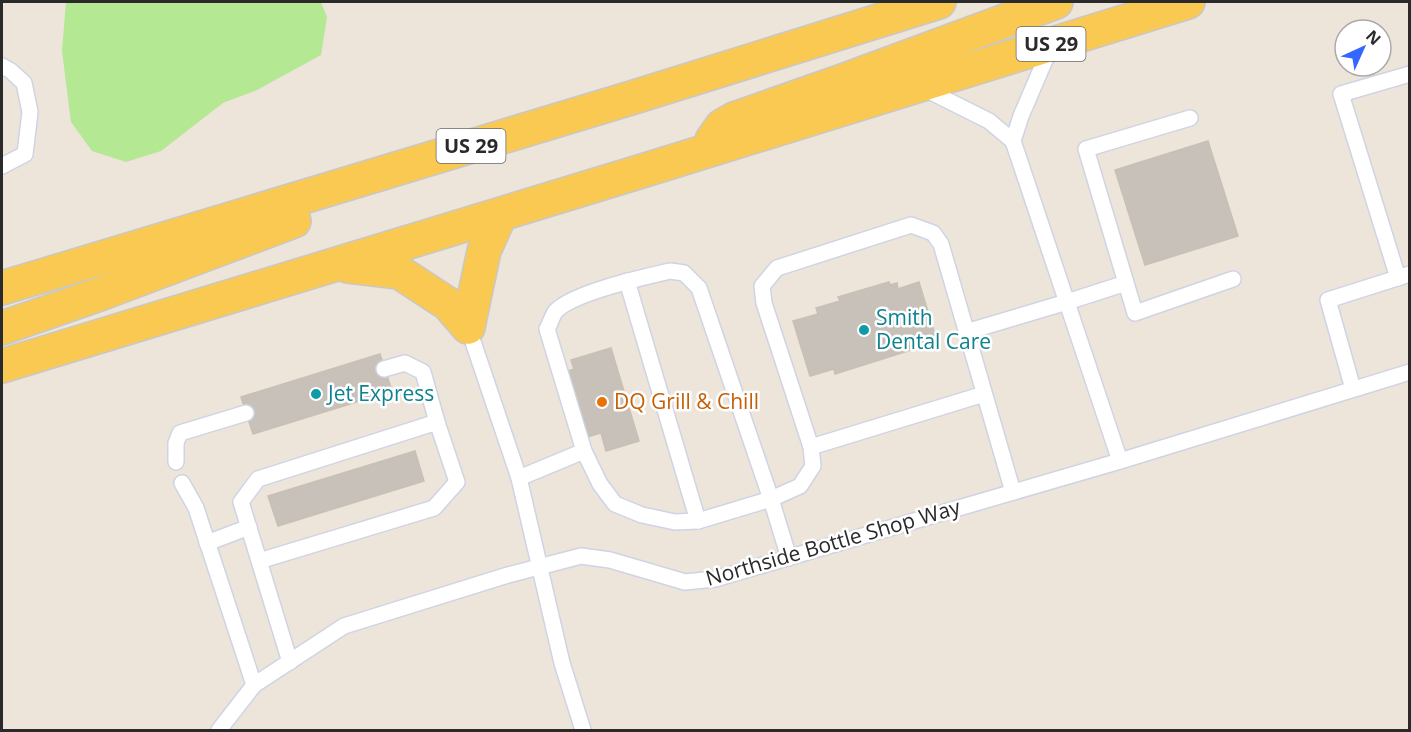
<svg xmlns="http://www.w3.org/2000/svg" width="1411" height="732" font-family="'Open Sans',sans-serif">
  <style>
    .green { fill: #b4e892 }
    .building { fill: #c8c1ba; stroke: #c8c0b4; stroke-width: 1.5 }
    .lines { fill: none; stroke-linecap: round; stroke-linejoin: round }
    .lane-casing { stroke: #cfd4e4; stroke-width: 18 }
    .primary-casing { stroke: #c8c8c8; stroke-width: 36 }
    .lane { stroke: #fff; stroke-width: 15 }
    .primary { stroke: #fac952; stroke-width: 33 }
    .culture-dot { fill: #0f9aa8; stroke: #fff; stroke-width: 2 }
    .food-dot { fill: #e8710a; stroke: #fff; stroke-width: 2 }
    .labels { text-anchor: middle; stroke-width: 5; stroke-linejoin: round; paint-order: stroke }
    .shield { fill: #fff; stroke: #6a6a6a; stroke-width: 1.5 }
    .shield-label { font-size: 20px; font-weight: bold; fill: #2a2a2a }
    .culture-label { font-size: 21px; fill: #0d838f; stroke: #fff; text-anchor: start }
    .food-label { font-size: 21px; fill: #c56008; stroke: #fff; text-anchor: start }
    .street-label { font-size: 21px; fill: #2a2a2a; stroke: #fff }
  </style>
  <rect width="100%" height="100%" fill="#ede4da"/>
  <path class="green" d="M 66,2 L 321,2 L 327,17 L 321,55 L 257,90 L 223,103 L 161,151 L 126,162 L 92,151 L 71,122 L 62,51 Z"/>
  <g class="building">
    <path d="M 1208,141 L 1238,236 L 1145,265 L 1115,170 Z"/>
    <path d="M 889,282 L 890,285 L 897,283 L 898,289 L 919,282 L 936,338 L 910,346 L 911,350 L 835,374 L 834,369 L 810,376 L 793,321 L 818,314 L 816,308 L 840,301 L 838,297 Z"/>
    <path d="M 611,348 L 639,441 L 606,451 L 601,433 L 587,437 L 568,371 L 574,369 L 571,360 Z"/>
    <path d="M 380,354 L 392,391 L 253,434 L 241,397 Z"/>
    <path d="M 415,451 L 424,481 L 278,526 L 268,496 Z"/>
  </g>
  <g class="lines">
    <defs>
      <g id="lane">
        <path d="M 2,66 L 11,71 L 24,83 L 30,112 L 25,154 L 2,166"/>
        <path d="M 921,87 L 989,121 L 1013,141 L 1021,116 L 1051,46"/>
        <path d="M 1190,118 L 1086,149 L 1135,313 L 1233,279"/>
        <path d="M 1013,141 L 1120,461"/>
        <path d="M 670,271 L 684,273 L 699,288 L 771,499 L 698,521 L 675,522 L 642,515 L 615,504 L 600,484 L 584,451 L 547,329 C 550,324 552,317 555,312 C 571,293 644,277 670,271 Z"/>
        <path d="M 1398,278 L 1341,94 L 1410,74"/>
        <path d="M 627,281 L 698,521"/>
        <path d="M 468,327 L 519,478 L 562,663 L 583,730"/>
        <path d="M 966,332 L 1067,302 L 1126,283"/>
        <path d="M 384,369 L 405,363 L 423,372 L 437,422"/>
        <path d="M 1353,389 L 1328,300 L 1410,274"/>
        <path d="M 984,394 L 811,447 L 764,303 L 762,286 L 777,268 L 911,225 L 933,233 L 941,244 L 1013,492"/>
        <path d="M 176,462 L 176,443 L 180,433 L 246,413"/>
        <path d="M 519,478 L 584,451"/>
        <path d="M 182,483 L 196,508 L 254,685"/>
        <path d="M 207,543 L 249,527"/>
        <path d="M 789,558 L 771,499 L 800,486 L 813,466 L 811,447"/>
        <path d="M 259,561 L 434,508 L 457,482 L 437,422 L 258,479 L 241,502 L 290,662"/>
        <path d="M 219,730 L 254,685 L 344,626 L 508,575 L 581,556 L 610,560 L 685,582 L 715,579 L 1120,461 L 1410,372"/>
      </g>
      <g id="primary">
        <path d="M 712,140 L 722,126 L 734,119 L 845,80 L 1056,2"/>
        <path d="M 348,266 L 399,272 L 448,304 L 468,327"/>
        <path d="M 2,288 L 631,98 L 939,2"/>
        <path d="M 468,327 L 484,251 L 500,215"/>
        <path d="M 2,328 L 100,294 L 294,221"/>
        <path d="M 2,366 L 642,171 L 1188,2"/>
      </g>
    </defs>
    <use href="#lane" class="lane-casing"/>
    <use href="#primary" class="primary-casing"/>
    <use href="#lane" class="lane"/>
    <use href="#primary" class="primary"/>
  </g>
  <g class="culture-dot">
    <circle cx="864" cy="330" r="6"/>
    <circle cx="316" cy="394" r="6"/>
  </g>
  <circle class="food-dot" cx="602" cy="402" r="6"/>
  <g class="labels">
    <g class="shield">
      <rect x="1016.5" y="27" width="69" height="34" rx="4.5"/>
      <rect x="436.5" y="129" width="69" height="34" rx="4.5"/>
    </g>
    <g class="shield-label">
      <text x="1051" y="51">US 29</text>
      <text x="471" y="153">US 29</text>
    </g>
    <g class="culture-label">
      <text x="876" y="325">Smith<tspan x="876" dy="24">Dental Care</tspan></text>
      <text x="328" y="401">Jet Express</text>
    </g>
    <g class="food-label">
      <text x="614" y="409">DQ Grill &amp; Chill</text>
    </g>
    <g class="street-label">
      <text transform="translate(833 543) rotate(-16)" y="7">Northside Bottle Shop Way</text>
    </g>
  </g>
  <rect width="1411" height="732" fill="none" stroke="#2a2a2a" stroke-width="6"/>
  <g transform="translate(1363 48) rotate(45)"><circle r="28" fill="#ffffff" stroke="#aaaaaa" stroke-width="1.5"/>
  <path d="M0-4.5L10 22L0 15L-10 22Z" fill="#3566ff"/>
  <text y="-9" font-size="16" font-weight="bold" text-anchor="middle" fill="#2a2a2a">N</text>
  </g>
</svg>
